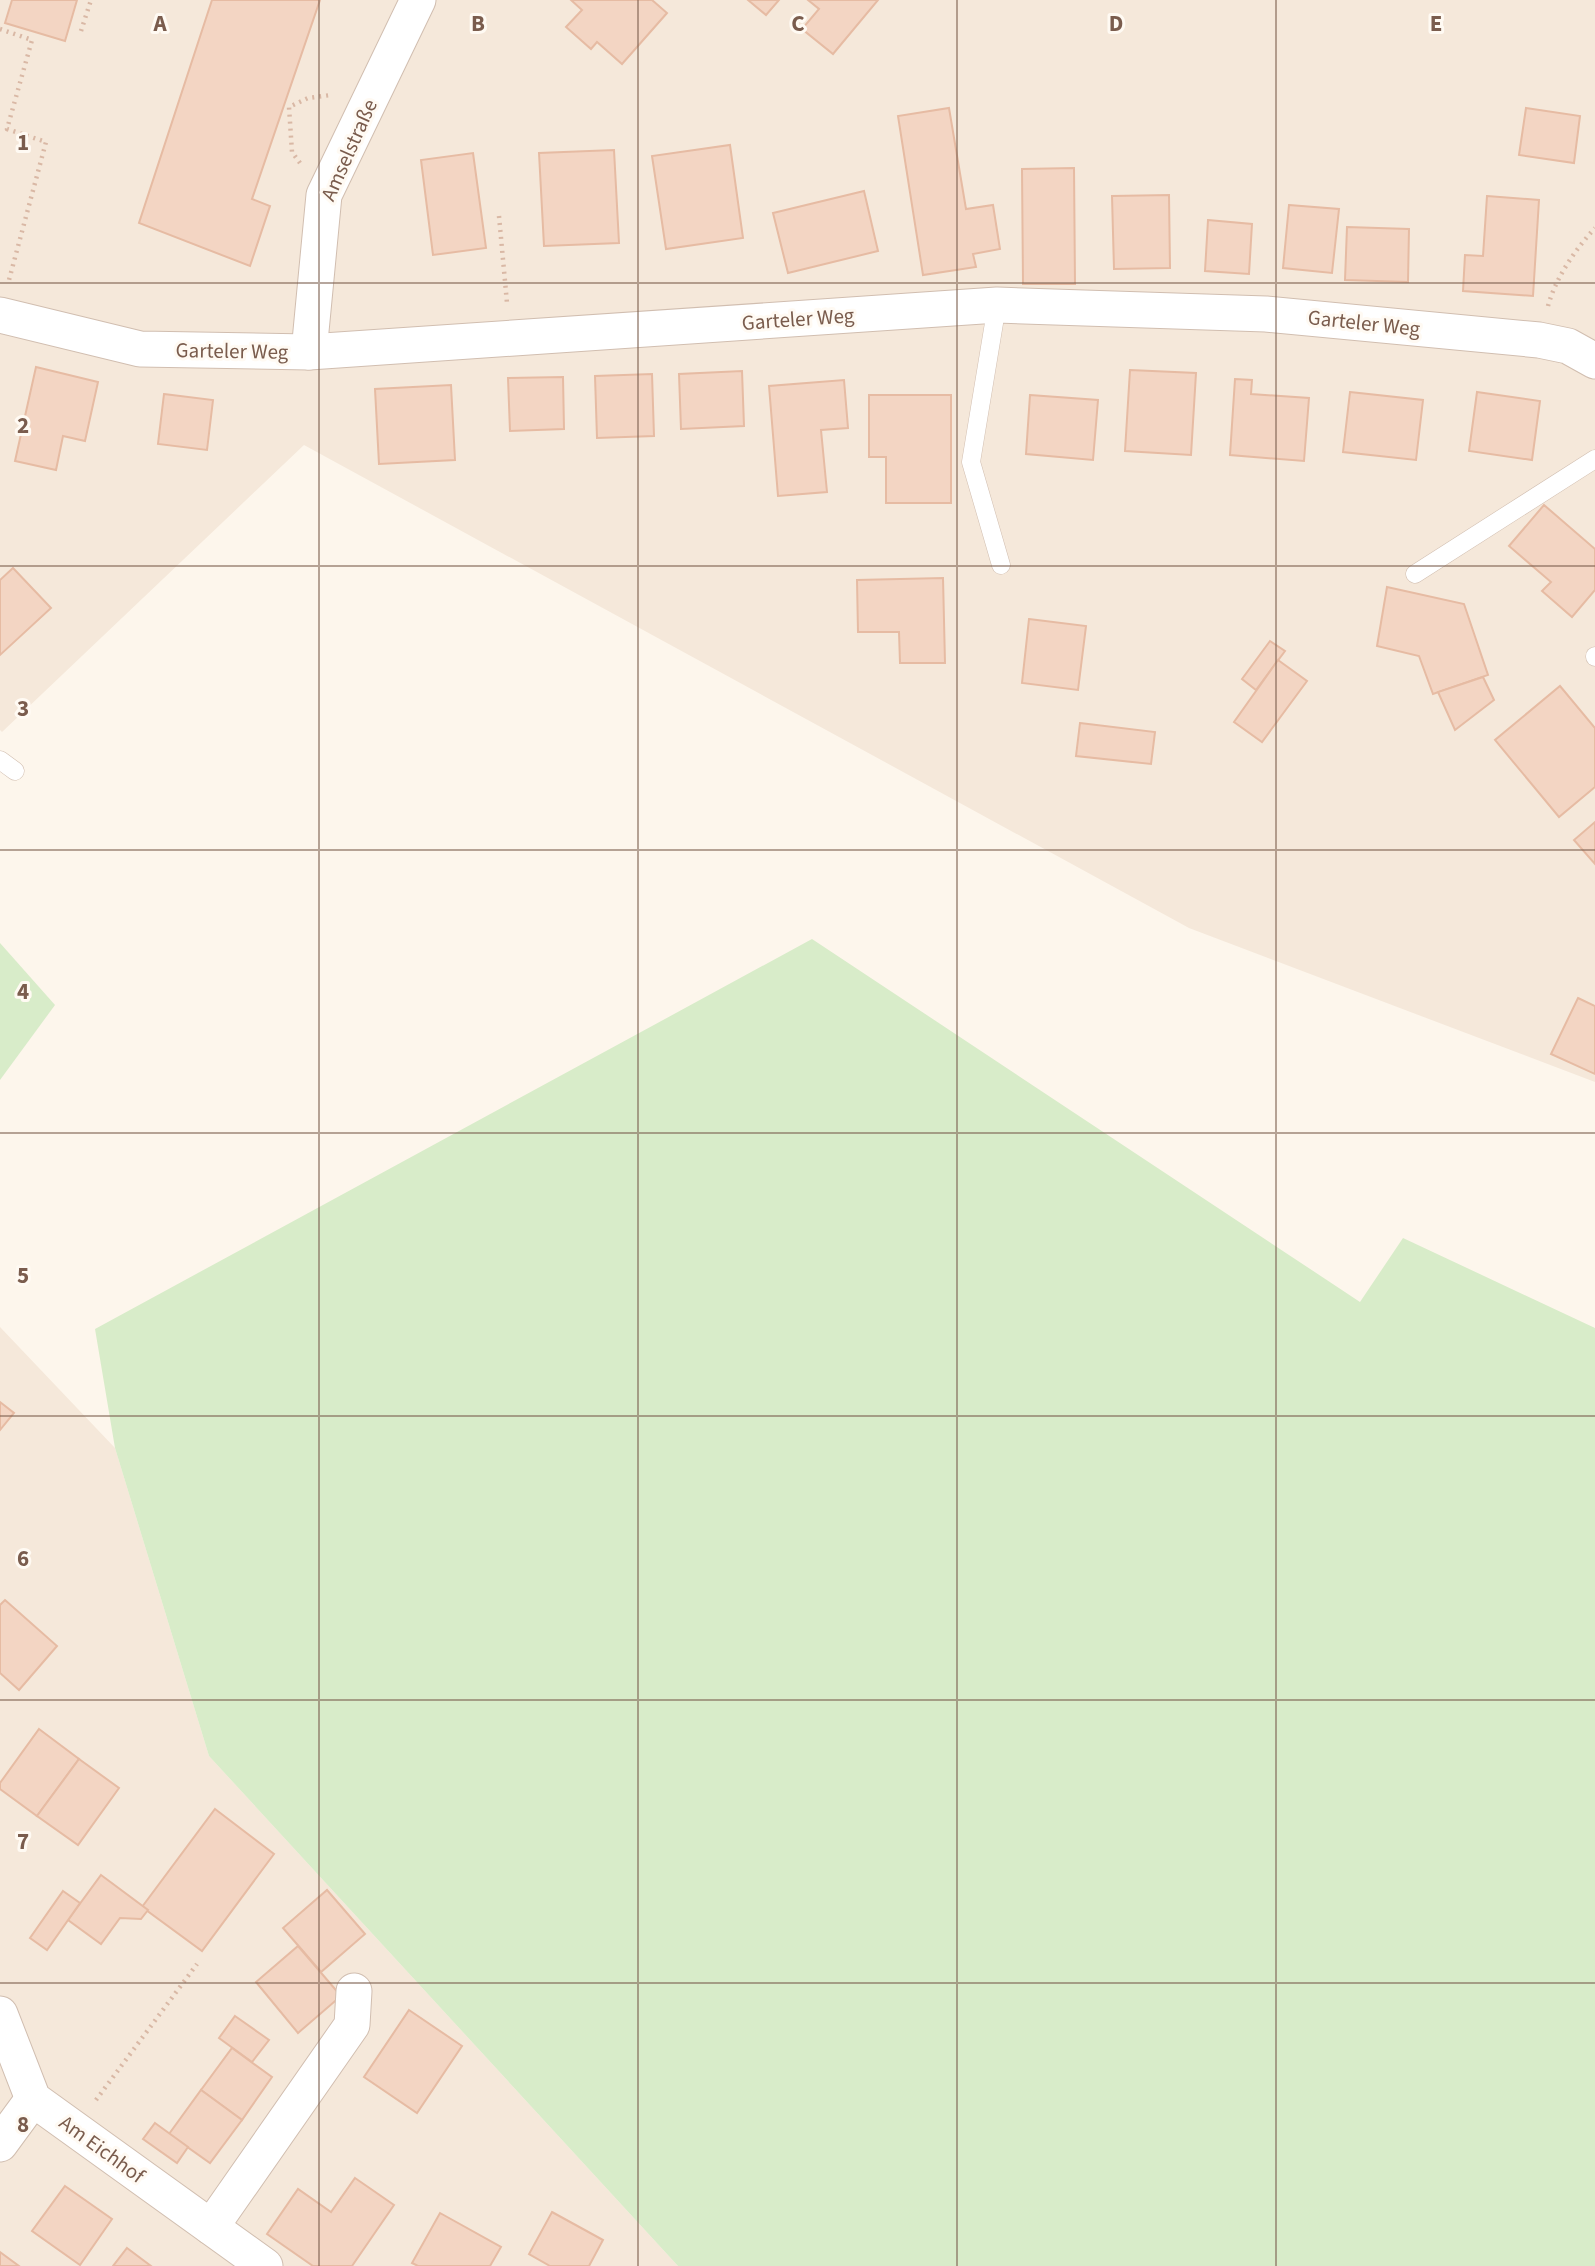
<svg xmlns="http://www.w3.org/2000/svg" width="1595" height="2266" font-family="'Source Sans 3',sans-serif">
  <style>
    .residential { fill: #f5e8da }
    .green { fill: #d8ecc9 }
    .building { fill: #f3d5c3; stroke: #e6bba3; stroke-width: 2 }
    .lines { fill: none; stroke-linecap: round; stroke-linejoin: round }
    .service-casing { stroke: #d1beb0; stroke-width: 19 }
    .minor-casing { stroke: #d1beb0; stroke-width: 37 }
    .path { stroke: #d9b8a5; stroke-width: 4.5; stroke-dasharray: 2 5; stroke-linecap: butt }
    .service { stroke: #fff; stroke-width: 18 }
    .minor { stroke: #fff; stroke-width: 35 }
    .grid { fill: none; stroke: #7a5c4d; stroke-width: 2; stroke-opacity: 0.55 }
    .labels { text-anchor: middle; stroke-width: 6; stroke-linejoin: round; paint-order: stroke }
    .street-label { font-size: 21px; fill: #7a5c4d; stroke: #fffaf3 }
    .grid-label { font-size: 23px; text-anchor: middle; font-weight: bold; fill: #7a5c4d; stroke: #fffaf3; stroke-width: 6; stroke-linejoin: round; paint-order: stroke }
  </style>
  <rect width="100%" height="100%" fill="#fdf6ec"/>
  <g class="residential">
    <path d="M 0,0 L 1595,0 L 1595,1082 L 1189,928 L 304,445 L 2,732 L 0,730 Z"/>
    <path d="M 0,1327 L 115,1448 L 209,1756 L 678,2266 L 0,2266 Z"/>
  </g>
  <g class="green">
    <path d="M 812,939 L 1360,1302 L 1403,1238 L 1595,1328 L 1595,2266 L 678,2266 L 209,1756 L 115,1448 L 95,1329 Z"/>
    <path d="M 0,943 L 55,1005 L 0,1080 Z"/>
  </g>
  <g class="building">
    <path d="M 12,0 L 77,0 L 65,41 L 5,23 Z"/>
    <path d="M 212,0 L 320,0 L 252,199 L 270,206 L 250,266 L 139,223 Z"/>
    <path d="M 571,0 L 652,0 L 667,13 L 622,64 L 597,42 L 591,49 L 566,27 L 582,10 Z"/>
    <path d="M 748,0 L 779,0 L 766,15 Z"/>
    <path d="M 808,0 L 878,0 L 833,54 L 802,29 L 819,9 Z"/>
    <path d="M 949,108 L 966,209 L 993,205 L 1000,249 L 973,254 L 976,267 L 923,275 L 898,116 Z"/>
    <path d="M 1526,108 L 1580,116 L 1574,163 L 1519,155 Z"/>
    <path d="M 730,145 L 743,238 L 666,249 L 652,156 Z"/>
    <path d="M 614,150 L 619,243 L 544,246 L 539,153 Z"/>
    <path d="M 473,153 L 486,248 L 433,255 L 421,160 Z"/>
    <path d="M 1074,168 L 1075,284 L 1023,284 L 1022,169 Z"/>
    <path d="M 864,191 L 878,251 L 788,273 L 773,213 Z"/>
    <path d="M 1169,195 L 1170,268 L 1114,269 L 1112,196 Z"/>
    <path d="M 1487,196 L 1539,200 L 1533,296 L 1463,291 L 1465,255 L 1483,256 Z"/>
    <path d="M 1289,205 L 1339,209 L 1332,273 L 1283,268 Z"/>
    <path d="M 1208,220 L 1252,224 L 1249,274 L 1205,271 Z"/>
    <path d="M 1347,227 L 1409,229 L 1408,282 L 1345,280 Z"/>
    <path d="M 36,367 L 98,382 L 85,441 L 63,436 L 56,470 L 15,461 Z"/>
    <path d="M 1130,370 L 1196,373 L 1191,455 L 1125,451 Z"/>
    <path d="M 742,371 L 744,426 L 681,429 L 679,374 Z"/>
    <path d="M 652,374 L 654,436 L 597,438 L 595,376 Z"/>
    <path d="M 563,377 L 564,429 L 510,431 L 508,378 Z"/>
    <path d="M 1235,379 L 1252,380 L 1251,394 L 1309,398 L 1304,461 L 1230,455 Z"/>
    <path d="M 844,380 L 848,428 L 821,430 L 827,492 L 778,496 L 769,386 Z"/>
    <path d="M 451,385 L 455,460 L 379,464 L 375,389 Z"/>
    <path d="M 1350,392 L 1423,400 L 1416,460 L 1343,452 Z"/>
    <path d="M 1477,392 L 1540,401 L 1532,460 L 1469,451 Z"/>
    <path d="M 164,394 L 213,400 L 207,450 L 158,444 Z"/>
    <path d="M 869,395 L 951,395 L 951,503 L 886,503 L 886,457 L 869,457 Z"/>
    <path d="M 1030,395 L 1098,400 L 1093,460 L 1026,454 Z"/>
    <path d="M 1544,505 L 1595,549 L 1595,590 L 1572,617 L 1542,591 L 1551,582 L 1509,546 Z"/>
    <path d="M 13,568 L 51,608 L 0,655 L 0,580 Z"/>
    <path d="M 943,578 L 945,663 L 900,663 L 899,632 L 858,632 L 857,580 Z"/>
    <path d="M 1387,587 L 1464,604 L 1488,675 L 1433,694 L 1419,656 L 1377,646 Z"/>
    <path d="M 1029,619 L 1086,626 L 1078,690 L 1022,683 Z"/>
    <path d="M 1270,641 L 1285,651 L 1256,690 L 1242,679 Z"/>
    <path d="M 1278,660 L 1307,681 L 1262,742 L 1234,722 Z"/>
    <path d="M 1483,677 L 1494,700 L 1455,730 L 1438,692 Z"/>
    <path d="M 1560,686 L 1595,728 L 1595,787 L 1559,817 L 1495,740 Z"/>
    <path d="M 1080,723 L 1155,732 L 1151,764 L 1076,756 Z"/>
    <path d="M 1595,822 L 1595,864 L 1574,840 Z"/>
    <path d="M 1578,998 L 1595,1006 L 1595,1074 L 1551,1054 Z"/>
    <path d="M 0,1402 L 14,1413 L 0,1430 Z"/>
    <path d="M 5,1600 L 57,1646 L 19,1690 L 0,1673 L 0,1605 Z"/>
    <path d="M 39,1729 L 79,1759 L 37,1816 L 0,1789 L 0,1783 Z"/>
    <path d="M 79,1759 L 119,1788 L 78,1845 L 37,1816 Z"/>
    <path d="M 215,1809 L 274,1854 L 202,1951 L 142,1907 Z"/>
    <path d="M 101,1875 L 148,1910 L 141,1919 L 120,1918 L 101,1944 L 68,1920 Z"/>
    <path d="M 327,1890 L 365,1934 L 321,1972 L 283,1928 Z"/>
    <path d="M 63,1891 L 80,1903 L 47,1950 L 30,1938 Z"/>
    <path d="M 298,1946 L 341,1996 L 298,2033 L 256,1982 Z"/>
    <path d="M 409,2010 L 462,2046 L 417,2113 L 364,2077 Z"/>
    <path d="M 235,2016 L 269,2040 L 252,2062 L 219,2038 Z"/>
    <path d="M 232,2048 L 272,2077 L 242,2120 L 201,2090 Z"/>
    <path d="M 201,2090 L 242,2120 L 210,2163 L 169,2134 Z"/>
    <path d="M 155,2123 L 188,2147 L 177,2163 L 143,2139 Z"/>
    <path d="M 355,2178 L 394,2205 L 352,2266 L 313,2266 L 267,2234 L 298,2189 L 331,2212 Z"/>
    <path d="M 65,2186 L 112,2219 L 80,2265 L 32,2231 Z"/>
    <path d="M 552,2212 L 603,2240 L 589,2266 L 550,2266 L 529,2254 Z"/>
    <path d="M 440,2213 L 501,2247 L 490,2266 L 418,2266 L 412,2263 Z"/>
    <path d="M 127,2248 L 151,2266 L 113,2266 Z"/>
    <path d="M 0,2252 L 19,2266 L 0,2266 Z"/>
  </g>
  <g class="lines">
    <defs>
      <g id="service">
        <path d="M 997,305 L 971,462 L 1001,565"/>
        <path d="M 1415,574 L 1595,459"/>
        <path d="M 1595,656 L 1595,657"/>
        <path d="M 0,760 L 15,771"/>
      </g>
      <g id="minor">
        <path d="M 0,315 L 140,349 L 309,352 L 997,305 L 1266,314 L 1539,340 L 1568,346 L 1595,361"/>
        <path d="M 309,352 L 324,195 L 418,0"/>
        <path d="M 0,2014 L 33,2099 L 265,2266"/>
        <path d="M 0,2144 L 33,2099"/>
        <path d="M 211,2227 L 352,2025 L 354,1991"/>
      </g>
    </defs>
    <use href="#service" class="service-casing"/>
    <use href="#minor" class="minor-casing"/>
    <g class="path">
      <path d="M 0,29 L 32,40 L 7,129 L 46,142 L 9,280"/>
      <path d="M 81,31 L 91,0"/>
      <path d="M 300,163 L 292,152 L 289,107 L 308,98 L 331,95"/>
      <path d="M 499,216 L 507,303"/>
      <path d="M 1548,306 C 1556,277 1575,250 1595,228"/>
      <path d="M 96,2100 L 197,1964"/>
    </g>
    <use href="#service" class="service"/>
    <use href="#minor" class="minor"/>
  </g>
  <path class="grid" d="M 319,0 L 319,2266M 638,0 L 638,2266M 957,0 L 957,2266M 1276,0 L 1276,2266M 0,283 L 1595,283M 0,566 L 1595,566M 0,850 L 1595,850M 0,1133 L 1595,1133M 0,1416 L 1595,1416M 0,1700 L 1595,1700M 0,1983 L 1595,1983"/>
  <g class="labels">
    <g class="street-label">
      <text transform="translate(349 150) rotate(-66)" y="7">Amselstraße</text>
      <text transform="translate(798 319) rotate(-4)" y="7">Garteler Weg</text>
      <text transform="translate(1364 323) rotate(6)" y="7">Garteler Weg</text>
      <text transform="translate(232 351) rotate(1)" y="7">Garteler Weg</text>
      <text transform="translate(102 2149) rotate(36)" y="7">Am Eichhof</text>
    </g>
  </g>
  <g class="grid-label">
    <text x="160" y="31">A</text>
    <text x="478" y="31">B</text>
    <text x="798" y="31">C</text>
    <text x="1116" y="31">D</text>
    <text x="1436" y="31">E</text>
    <text x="23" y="150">1</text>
    <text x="23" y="433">2</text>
    <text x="23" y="716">3</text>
    <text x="23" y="999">4</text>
    <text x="23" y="1283">5</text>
    <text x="23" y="1566">6</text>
    <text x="23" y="1849">7</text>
    <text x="23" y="2132">8</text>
  </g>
</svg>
